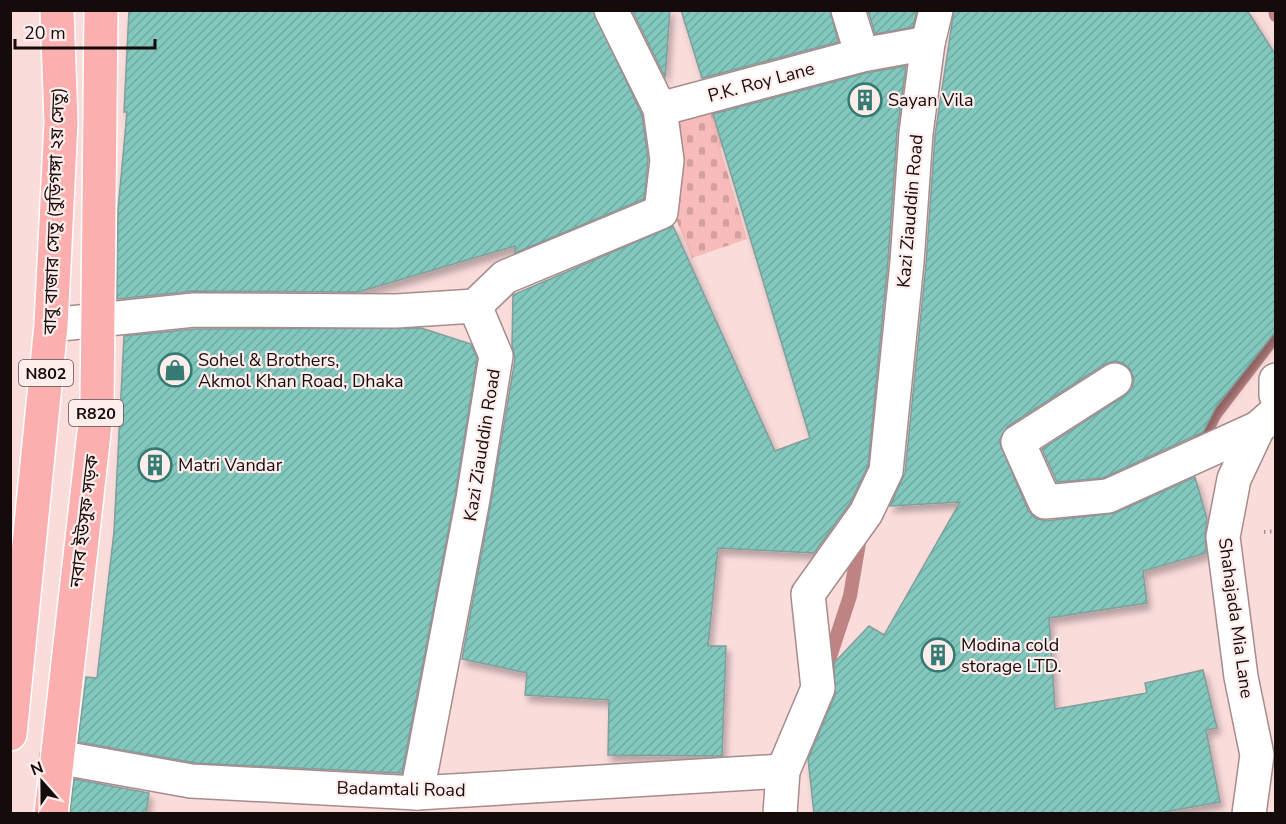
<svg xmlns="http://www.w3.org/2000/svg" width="1286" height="824" font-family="'Nunito Sans','Noto Sans Bengali',sans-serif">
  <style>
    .cemetery { fill: url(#cemetery-stones) }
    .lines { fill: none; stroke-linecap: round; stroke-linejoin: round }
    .stream { stroke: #be8484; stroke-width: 14 }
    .building { fill: url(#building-hatch); stroke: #819e9a; stroke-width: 1.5; filter: url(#shadow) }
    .minor-casing { stroke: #a78c8b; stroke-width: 36 }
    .highway-casing { stroke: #fff; stroke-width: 36 }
    .path { stroke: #a48e8d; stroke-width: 4; stroke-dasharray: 1.5 4.5; stroke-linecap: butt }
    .minor { stroke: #fff; stroke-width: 33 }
    .highway { stroke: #fcafaf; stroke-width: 33 }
    .labels { text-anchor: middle; stroke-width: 4.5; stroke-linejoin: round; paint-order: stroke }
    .shield { fill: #ffedec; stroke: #5b4f4e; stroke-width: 1.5 }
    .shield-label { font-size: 16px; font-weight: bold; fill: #150b0b }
    .street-label { font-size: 18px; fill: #150b0b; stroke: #ffedec }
    .poi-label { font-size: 18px; fill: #150b0b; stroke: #ffedec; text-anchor: start }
  </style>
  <defs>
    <pattern id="cemetery-stones" width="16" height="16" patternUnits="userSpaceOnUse" patternTransform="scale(1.5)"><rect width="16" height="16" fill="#f7bbba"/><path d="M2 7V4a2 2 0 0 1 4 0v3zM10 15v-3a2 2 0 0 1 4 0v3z" fill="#d39f9f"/></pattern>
    <pattern id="building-hatch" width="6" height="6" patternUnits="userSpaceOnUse" patternTransform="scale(1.5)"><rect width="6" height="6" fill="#83c8be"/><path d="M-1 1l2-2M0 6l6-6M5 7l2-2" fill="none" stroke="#70aaa2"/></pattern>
    <filter id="shadow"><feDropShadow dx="3.5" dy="6" stdDeviation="3" flood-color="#0004"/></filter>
  </defs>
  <rect width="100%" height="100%" fill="#fadcdb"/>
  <path class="cemetery" d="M 809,78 L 818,130 L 770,129 L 720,148 L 747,239 L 692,258 L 675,217 L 671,114 Z"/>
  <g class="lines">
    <g class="stream">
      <path d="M 1275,10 L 1276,15"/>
      <path d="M 1197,449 L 1214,415 L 1272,339 L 1272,315 L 1276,310"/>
      <path d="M 825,672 L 850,596 L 860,537"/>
    </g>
  </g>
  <g class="building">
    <path d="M 129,10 L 593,10 L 642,115 L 648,160 L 644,199 L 515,253 L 515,246 L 358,292 L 194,291 L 117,299 L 118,210 L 127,112 L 124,112 Z"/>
    <path d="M 632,10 L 670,10 L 665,77 Z"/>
    <path d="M 681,10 L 830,10 L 838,42 L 702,78 Z"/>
    <path d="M 868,10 L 917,10 L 913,27 L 875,34 Z"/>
    <path d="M 954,10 L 1247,10 L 1275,54 L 1275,332 L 1216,407 L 1203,432 L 1103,478 L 1057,482 L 1042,449 L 1126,395 L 1132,388 L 1134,379 L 1130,369 L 1123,363 L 1114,361 L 1105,364 L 1008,426 L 999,441 L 1028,510 L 1035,518 L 1046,521 L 1115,513 L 1195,477 L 1207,519 L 1205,534 L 1206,553 L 1143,571 L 1147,603 L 1049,618 L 1055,709 L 1147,693 L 1145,683 L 1203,670 L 1217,728 L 1206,730 L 1220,802 L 1159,813 L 814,813 L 808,759 L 835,695 L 834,663 L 869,626 L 884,635 L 960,502 L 890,506 L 905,473 L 926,264 L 935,135 Z"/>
    <path d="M 906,66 L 897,132 L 888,260 L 868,466 L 850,503 L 814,553 L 718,548 L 708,646 L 726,646 L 722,756 L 608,755 L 609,700 L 525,695 L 527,673 L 462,659 L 491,502 L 515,359 L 512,345 L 513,295 L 673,226 L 775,451 L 810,438 L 713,114 L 866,73 Z"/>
    <path d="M 421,328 L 471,344 L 477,358 L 455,496 L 402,773 L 196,763 L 78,742 L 86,677 L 97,678 L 114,532 L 124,336 L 195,329 Z"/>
    <path d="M 74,779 L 149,793 L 146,813 L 70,813 Z"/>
  </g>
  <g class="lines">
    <defs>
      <g id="minor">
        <path d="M 848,10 L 862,55"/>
        <path d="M 660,109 L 862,55 L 928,43"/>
        <path d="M 475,306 L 505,277 L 661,212 L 667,160 L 660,109 L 611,10"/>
        <path d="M 51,325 L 194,310 L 396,311 L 475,306"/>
        <path d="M 1115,380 L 1018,442 L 1045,502 L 1108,496 L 1258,428"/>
        <path d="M 1276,380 L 1276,395"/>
        <path d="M 57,757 L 191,781 L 417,793 L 783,771"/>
        <path d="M 417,793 L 473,499 L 496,356 L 475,306"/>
        <path d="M 780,814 L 783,771 L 818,688 L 808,594 L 866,513 L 886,471 L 907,262 L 916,133 L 928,43 L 936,10"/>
        <path d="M 1249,814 L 1257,755 L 1241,677 L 1223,537 L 1234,479 L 1258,428 L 1276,412"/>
      </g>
      <g id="highway">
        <path d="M 10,734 L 51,325 L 61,122 L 57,10"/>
        <path d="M 51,814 L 97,406 L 101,10"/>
      </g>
    </defs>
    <use href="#minor" class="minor-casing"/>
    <use href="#highway" class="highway-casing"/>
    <path class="path" d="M 1264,532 L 1276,531"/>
    <use href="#minor" class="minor"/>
    <use href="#highway" class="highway"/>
  </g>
  <defs>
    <symbol id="building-ring" viewBox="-11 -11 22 22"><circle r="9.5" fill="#ffedec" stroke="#347b72" stroke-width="1.5"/><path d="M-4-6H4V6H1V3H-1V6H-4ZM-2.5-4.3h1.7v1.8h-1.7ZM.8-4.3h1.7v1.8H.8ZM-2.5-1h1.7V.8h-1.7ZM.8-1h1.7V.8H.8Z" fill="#347b72"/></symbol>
    <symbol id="shop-ring" viewBox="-11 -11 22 22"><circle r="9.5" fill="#ffedec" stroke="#347b72" stroke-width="1.5"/><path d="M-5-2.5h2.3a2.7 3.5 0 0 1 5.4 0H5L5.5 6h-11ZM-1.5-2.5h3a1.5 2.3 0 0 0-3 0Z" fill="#347b72"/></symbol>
  </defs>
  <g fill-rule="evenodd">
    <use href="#building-ring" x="846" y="81" width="38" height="38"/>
    <use href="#shop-ring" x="156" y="351" width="38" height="38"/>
    <use href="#building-ring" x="136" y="446" width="38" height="38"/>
    <use href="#building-ring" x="919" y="636" width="38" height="38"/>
  </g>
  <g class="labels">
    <g class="shield">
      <rect x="19" y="360" width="54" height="26" rx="4.5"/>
      <rect x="69" y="400" width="54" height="26" rx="4.5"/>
    </g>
    <g class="shield-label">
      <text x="46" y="379">N802</text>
      <text x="96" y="419">R820</text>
    </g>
    <g class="street-label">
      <text transform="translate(761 82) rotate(-15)" y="6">P.K. Roy Lane</text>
      <text transform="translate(54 211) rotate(-88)" y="6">বাবু বাজার সেতু (বুড়িগঙ্গা ২য় সেতু)</text>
      <text transform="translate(910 211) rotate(-85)" y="6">Kazi Ziauddin Road</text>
      <text transform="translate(482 445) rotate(-81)" y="6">Kazi Ziauddin Road</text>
      <text transform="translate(84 521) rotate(-83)" y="6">নবাব ইউসুফ সড়ক</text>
      <text transform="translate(1236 618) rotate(82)" y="6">Shahajada Mia Lane</text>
      <text transform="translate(401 789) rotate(1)" y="6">Badamtali Road</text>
    </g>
    <g class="poi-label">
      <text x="888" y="106">Sayan Vila</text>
      <text x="198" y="366">Sohel &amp; Brothers,<tspan x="198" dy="21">Akmol Khan Road, Dhaka</tspan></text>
      <text x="178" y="471">Matri Vandar</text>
      <text x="961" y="651">Modina cold<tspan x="961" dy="21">storage LTD.</tspan></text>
    </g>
  </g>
  <rect width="1286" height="824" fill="none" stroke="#150b0b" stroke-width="24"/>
  <g transform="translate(42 782) rotate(339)" stroke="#ffedec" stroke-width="4.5" paint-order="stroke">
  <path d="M0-4.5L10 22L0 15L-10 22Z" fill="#150b0b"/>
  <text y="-9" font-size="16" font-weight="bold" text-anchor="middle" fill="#150b0b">N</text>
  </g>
  <path d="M15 39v9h140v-9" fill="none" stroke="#150b0b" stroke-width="3"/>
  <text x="24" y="39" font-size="18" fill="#150b0b" stroke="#ffedec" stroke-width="4.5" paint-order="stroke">20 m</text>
</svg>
